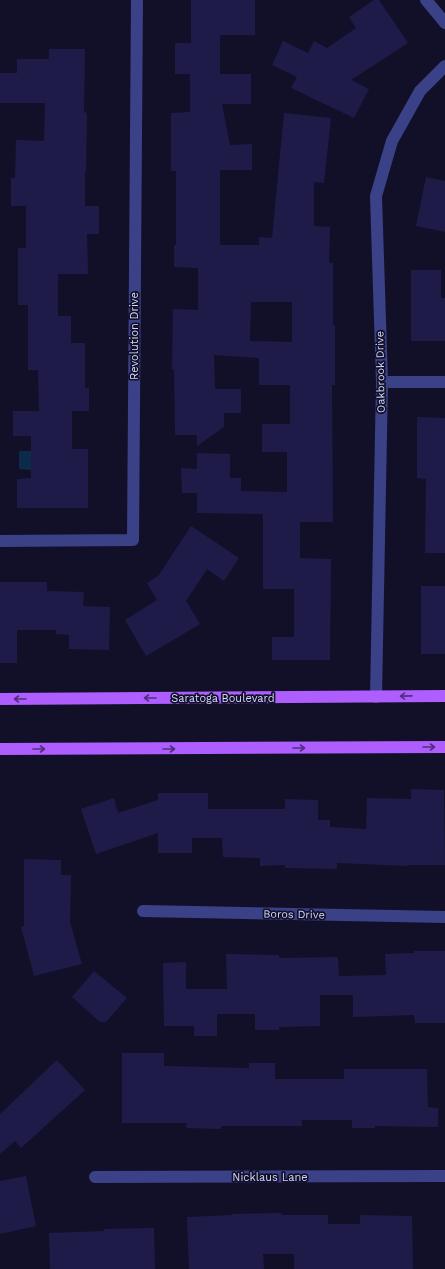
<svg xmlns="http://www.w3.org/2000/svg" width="445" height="1269" font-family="'Work Sans',sans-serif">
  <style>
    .water { fill: #0c2a4a }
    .building { fill: #1f1b49; fill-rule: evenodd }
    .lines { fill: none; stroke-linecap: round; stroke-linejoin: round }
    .minor { stroke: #3a4187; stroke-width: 12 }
    .major { stroke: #ae5dff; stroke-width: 12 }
    .oneway { stroke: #502f7e }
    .labels { text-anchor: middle; stroke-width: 3.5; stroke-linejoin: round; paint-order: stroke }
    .street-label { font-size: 11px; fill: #d6d7ff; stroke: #111028 }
  </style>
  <rect width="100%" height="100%" fill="#111028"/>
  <path class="water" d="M 19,451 L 43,451 L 33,462 L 31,463 L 31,470 L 19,469 Z"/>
  <g class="building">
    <path d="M 191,0 L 255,0 L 255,35 L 220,35 L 220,74 L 251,74 L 251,104 L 222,104 L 230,145 L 252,144 L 252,170 L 220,170 L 220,245 L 259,245 L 259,237 L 272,238 L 284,113 L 331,118 L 324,183 L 314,182 L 314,226 L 330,227 L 329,263 L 333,263 L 333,325 L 335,325 L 335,385 L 332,385 L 333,522 L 300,522 L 300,558 L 331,559 L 330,660 L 272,660 L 272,637 L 294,637 L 294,589 L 263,589 L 263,514 L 197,513 L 197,493 L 182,493 L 181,468 L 197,469 L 197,453 L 230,454 L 230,478 L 241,478 L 241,491 L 287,492 L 287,452 L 262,452 L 262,424 L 290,424 L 290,385 L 259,385 L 259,358 L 214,355 L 215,389 L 241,389 L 241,413 L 224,413 L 224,427 L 197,446 L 197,435 L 175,435 L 174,369 L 172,369 L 173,309 L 198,310 L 198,268 L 174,267 L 174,245 L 176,245 L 176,171 L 171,171 L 171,113 L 190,112 L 190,74 L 175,74 L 175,43 L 191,43 ZM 251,302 L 292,302 L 292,342 L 250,341 Z"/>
    <path d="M 374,0 L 379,0 L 408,43 L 351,80 L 369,89 L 354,118 L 291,88 L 297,77 L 272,65 L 283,41 L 308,53 L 314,41 L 327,48 L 356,28 L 349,17 Z"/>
    <path d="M 49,49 L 85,49 L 84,112 L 87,113 L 86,172 L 85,172 L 85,206 L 99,206 L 99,234 L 87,234 L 88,274 L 58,274 L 58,316 L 71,316 L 71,343 L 85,343 L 85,388 L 89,388 L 89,411 L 72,411 L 72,449 L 88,449 L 88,508 L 17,508 L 17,479 L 31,478 L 31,436 L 13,436 L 13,411 L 39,411 L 38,370 L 28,370 L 28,305 L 18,305 L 18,248 L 26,248 L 26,206 L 11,206 L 11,178 L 15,178 L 16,140 L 44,141 L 45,103 L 0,103 L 0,73 L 17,73 L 17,59 L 49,59 Z"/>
    <path d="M 426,177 L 445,181 L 445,232 L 416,226 Z"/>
    <path d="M 411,270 L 441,270 L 441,298 L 445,298 L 445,341 L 411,341 Z"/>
    <path d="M 417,417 L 445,418 L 445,553 L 425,553 L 426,479 L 417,478 Z"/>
    <path d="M 191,526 L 239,558 L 224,581 L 207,569 L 186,601 L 200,624 L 146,656 L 125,620 L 157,600 L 147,583 L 159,575 Z"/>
    <path d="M 0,582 L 47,582 L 47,591 L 84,592 L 83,606 L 110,607 L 109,650 L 69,649 L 69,635 L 56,634 L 56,630 L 17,630 L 17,663 L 0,663 Z"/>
    <rect x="421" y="586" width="24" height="68"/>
    <path d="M 411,789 L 444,790 L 445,865 L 408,865 L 408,866 L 337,863 L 337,869 L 285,868 L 285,865 L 260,866 L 260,858 L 223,857 L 222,838 L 192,838 L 192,853 L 158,853 L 158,833 L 96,854 L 81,809 L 114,798 L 118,813 L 158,800 L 158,793 L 208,793 L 208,809 L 285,809 L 285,799 L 318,800 L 318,820 L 330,820 L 330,827 L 366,829 L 367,798 L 411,799 Z"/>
    <path d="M 24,859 L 61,860 L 61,875 L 71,875 L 70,922 L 82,964 L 34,976 L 21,927 L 24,926 Z"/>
    <path d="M 414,951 L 445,951 L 445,1023 L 415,1023 L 414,1015 L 353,1017 L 353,995 L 320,995 L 320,1026 L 279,1027 L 279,1030 L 255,1030 L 255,1014 L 217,1014 L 217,1036 L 194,1036 L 194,1026 L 164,1026 L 163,963 L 186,962 L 186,989 L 227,989 L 226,954 L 279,955 L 279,958 L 338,957 L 339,976 L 386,975 L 385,954 L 414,953 Z"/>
    <path d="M 94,971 L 127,998 L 106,1022 L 100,1022 L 72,997 Z"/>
    <path d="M 122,1053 L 164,1053 L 164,1066 L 249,1068 L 249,1063 L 275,1063 L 275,1079 L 344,1079 L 344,1069 L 427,1069 L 428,1107 L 438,1108 L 438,1127 L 375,1126 L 375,1128 L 352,1128 L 352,1120 L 302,1120 L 302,1126 L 221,1126 L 221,1129 L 186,1128 L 187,1123 L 122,1123 Z"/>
    <path d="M 57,1060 L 85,1090 L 21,1148 L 15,1141 L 0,1154 L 0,1114 Z"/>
    <path d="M 26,1176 L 36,1226 L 0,1234 L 0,1181 Z"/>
    <path d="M 281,1213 L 282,1215 L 328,1215 L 328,1224 L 360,1224 L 360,1215 L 412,1216 L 413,1269 L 294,1269 L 294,1254 L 263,1254 L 264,1269 L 189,1269 L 187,1217 L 232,1215 L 232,1214 Z"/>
    <path d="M 154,1228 L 155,1269 L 50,1269 L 49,1233 L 104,1231 L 104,1229 Z"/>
  </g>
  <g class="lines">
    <g class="minor">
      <path d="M 426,0 L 445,23"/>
      <path d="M 382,382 L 445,382"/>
      <path d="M 0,541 L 133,540 L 137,0"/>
      <path d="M 376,697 L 382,382 L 376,196 L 392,141 L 420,91 L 445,66"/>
      <path d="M 143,911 L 445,917"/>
      <path d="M 95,1177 L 445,1176"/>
    </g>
    <g class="major">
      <path d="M 0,699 L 445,696"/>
      <path d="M 0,749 L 445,747"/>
    </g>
  </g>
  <defs><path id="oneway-shaft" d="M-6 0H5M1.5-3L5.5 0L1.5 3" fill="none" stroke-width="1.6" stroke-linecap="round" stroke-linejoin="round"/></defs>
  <g class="oneway">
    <use href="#oneway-shaft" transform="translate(406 696) rotate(179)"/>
    <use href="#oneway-shaft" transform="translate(150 698) rotate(180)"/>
    <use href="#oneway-shaft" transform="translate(20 699) rotate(180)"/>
    <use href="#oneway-shaft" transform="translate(429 747)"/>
    <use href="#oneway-shaft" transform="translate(299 748)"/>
    <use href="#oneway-shaft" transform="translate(39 749)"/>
    <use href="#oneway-shaft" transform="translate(169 749)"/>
  </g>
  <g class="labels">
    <g class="street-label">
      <text transform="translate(134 336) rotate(-90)" y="4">Revolution Drive</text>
      <text transform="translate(380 372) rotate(-91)" y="4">Oakbrook Drive</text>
      <text x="223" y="702">Saratoga Boulevard</text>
      <text transform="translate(294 914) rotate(1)" y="4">Boros Drive</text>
      <text x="270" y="1181">Nicklaus Lane</text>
    </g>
  </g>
</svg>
